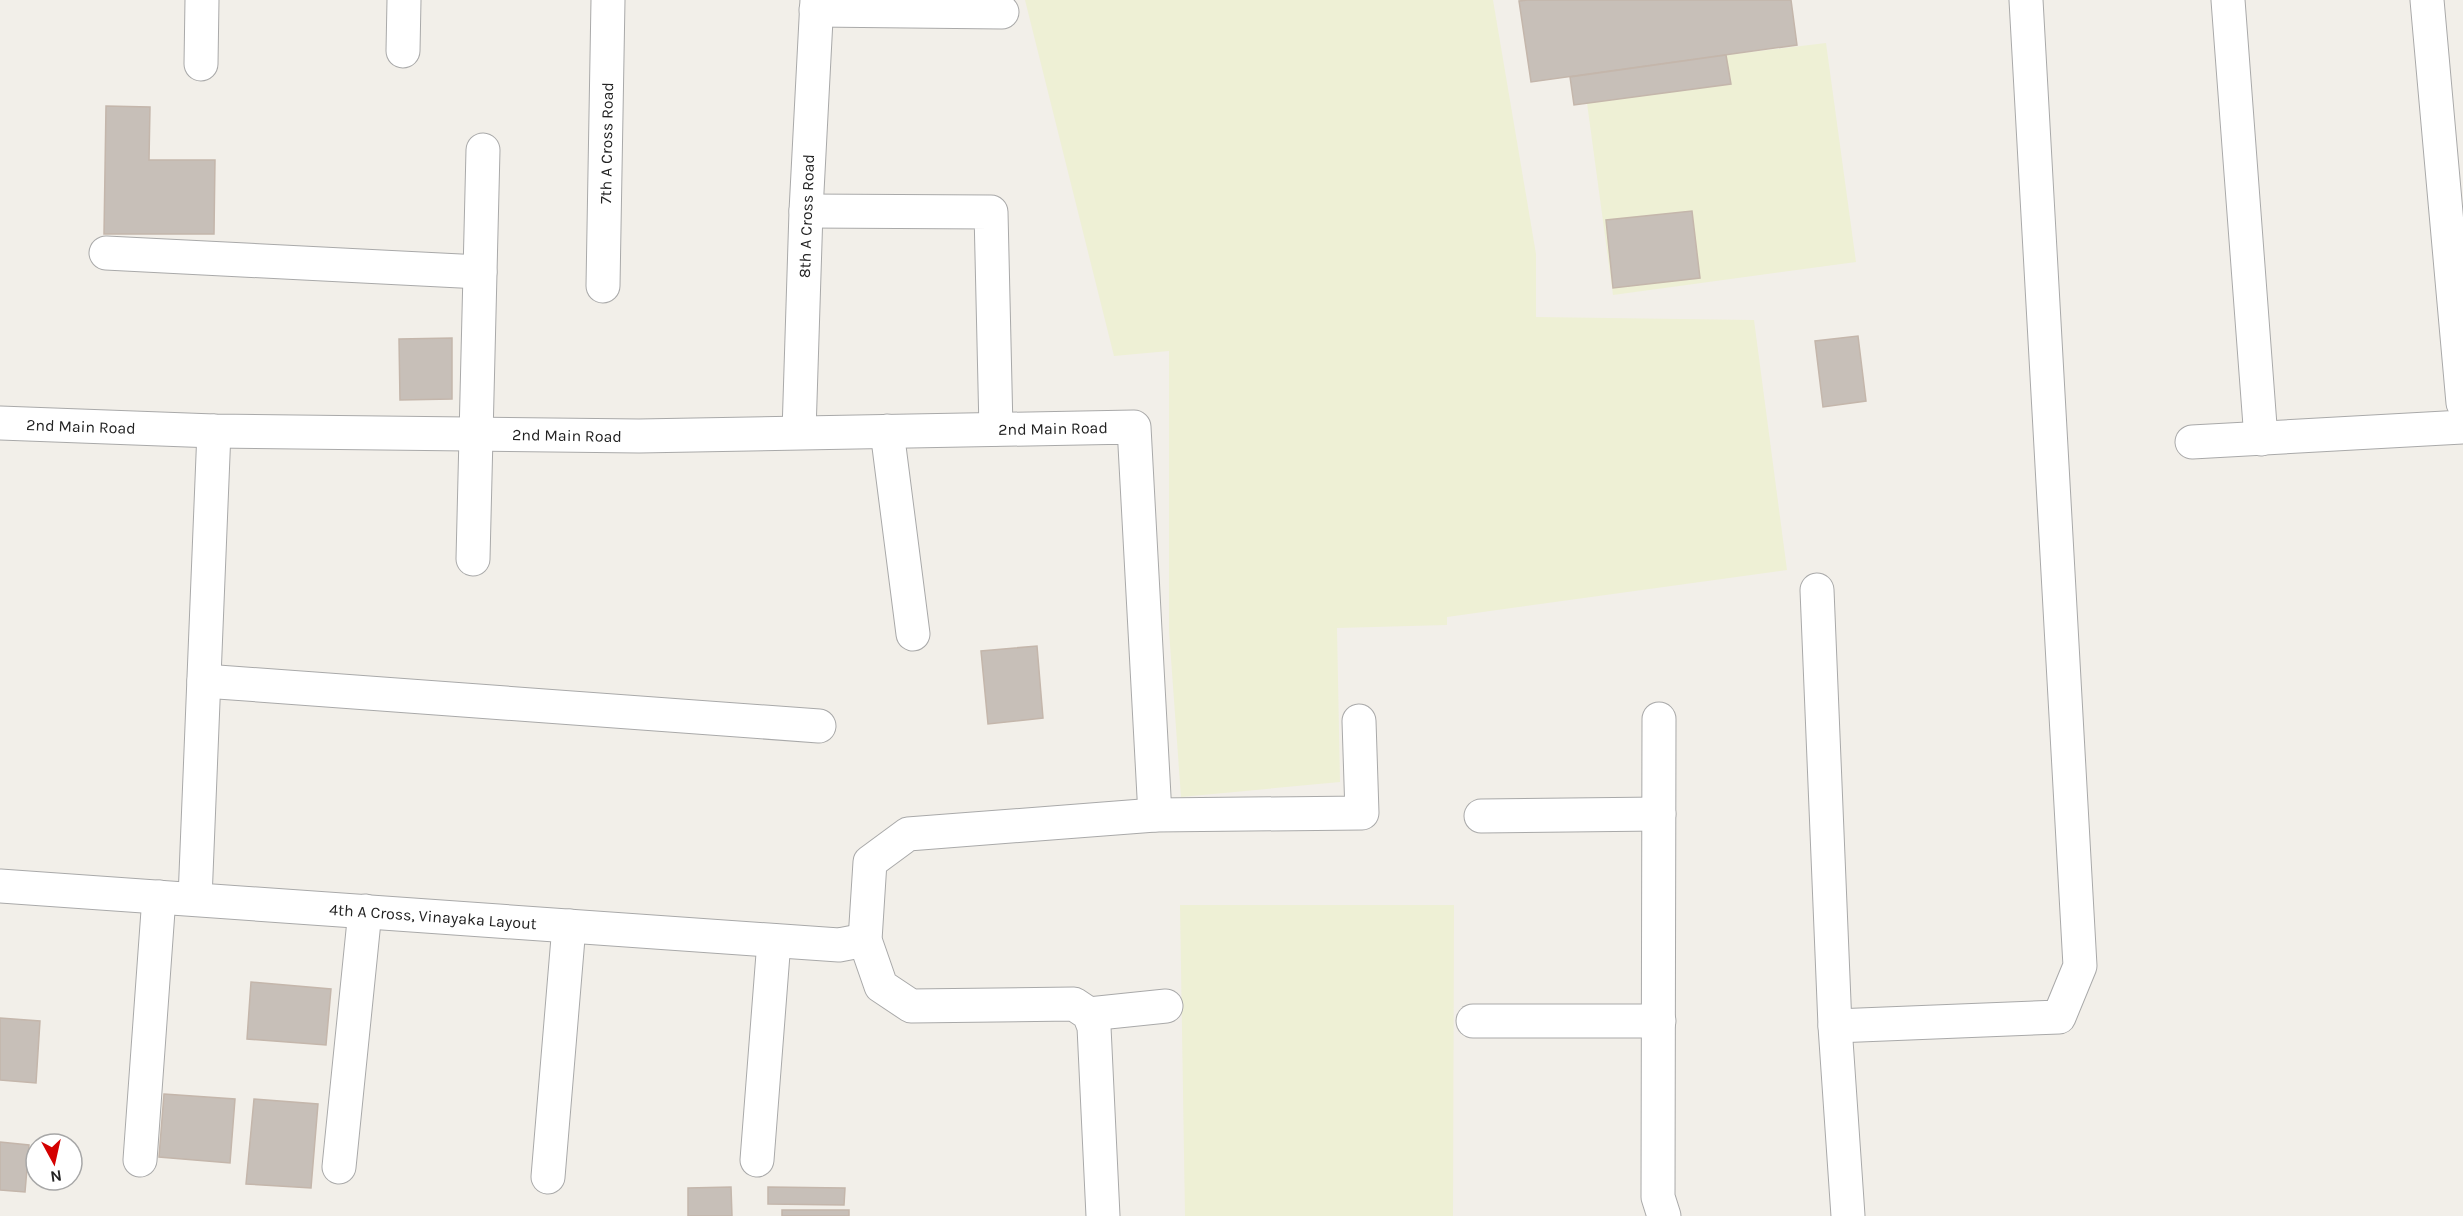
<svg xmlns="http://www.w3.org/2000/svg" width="2463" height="1216" font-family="Karla,sans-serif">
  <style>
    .farmland { fill: #eef0d5 }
    .building { fill: #c7bfb8; stroke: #c4b6ab; stroke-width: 1.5 }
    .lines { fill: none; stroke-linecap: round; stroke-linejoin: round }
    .minor-casing { stroke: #a9a9a9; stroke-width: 35 }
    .minor { stroke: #fff; stroke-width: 33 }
    .labels { text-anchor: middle; stroke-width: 5; stroke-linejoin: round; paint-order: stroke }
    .street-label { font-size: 16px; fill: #222; stroke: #fff }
  </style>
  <rect width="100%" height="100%" fill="#f2efe9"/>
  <g class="farmland">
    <path d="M 1025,0 L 1493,0 L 1536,254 L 1536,317 L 1754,320 L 1787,570 L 1447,617 L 1447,625 L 1337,628 L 1340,782 L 1181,797 L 1169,631 L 1169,351 L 1114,356 Z"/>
    <path d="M 1826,43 L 1856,262 L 1613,295 L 1587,103 L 1730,83 L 1726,55 Z"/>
    <path d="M 1180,905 L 1454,905 L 1453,1216 L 1185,1216 Z"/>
  </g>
  <g class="building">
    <path d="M 1527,0 L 1791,0 L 1797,45 L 1531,82 L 1519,1 Z"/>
    <path d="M 1726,55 L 1731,84 L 1574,105 L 1570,77 Z"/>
    <path d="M 106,106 L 150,107 L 149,160 L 215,160 L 214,234 L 104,234 Z"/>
    <path d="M 1692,211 L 1700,278 L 1613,288 L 1606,220 Z"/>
    <path d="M 1858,336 L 1866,401 L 1823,407 L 1815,341 Z"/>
    <path d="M 452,338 L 452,399 L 400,400 L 399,339 Z"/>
    <path d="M 1037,646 L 1043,718 L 988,724 L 981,651 Z"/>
    <path d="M 251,982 L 331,989 L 326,1045 L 247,1039 Z"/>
    <path d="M 0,1018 L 40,1021 L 36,1083 L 0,1080 Z"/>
    <path d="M 164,1094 L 235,1099 L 230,1163 L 159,1157 Z"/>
    <path d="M 254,1099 L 318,1104 L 311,1188 L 246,1184 Z"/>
    <path d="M 0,1142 L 29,1145 L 25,1192 L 0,1190 Z"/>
    <path d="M 731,1187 L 732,1216 L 688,1216 L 688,1188 Z"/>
    <path d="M 768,1187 L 845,1188 L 844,1205 L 768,1204 Z"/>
    <rect x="782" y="1210" width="67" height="6"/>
  </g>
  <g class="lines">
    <defs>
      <g id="minor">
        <path d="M 2228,0 L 2261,439"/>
        <path d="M 2427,0 L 2463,403"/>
        <path d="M 816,10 L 1002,12"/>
        <path d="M 403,51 L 404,0"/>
        <path d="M 201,64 L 202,0"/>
        <path d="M 806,211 L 991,212 L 996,429"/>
        <path d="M 106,253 L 480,272"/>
        <path d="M 603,286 L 608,0"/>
        <path d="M 0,423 L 214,431 L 639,436 L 1134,427 L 1155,815"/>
        <path d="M 887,431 L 913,634"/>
        <path d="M 799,432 L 806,211 L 817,0"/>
        <path d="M 2192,442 L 2463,427"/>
        <path d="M 473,559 L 483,150"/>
        <path d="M 1817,590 L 1835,1026 L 1848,1216"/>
        <path d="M 204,681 L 819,726"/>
        <path d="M 1659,719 L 1658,1197 L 1664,1216"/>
        <path d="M 1481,816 L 1659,814"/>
        <path d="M 0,886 L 839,945 L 865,940"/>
        <path d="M 195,899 L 214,431"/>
        <path d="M 1089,1014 L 1166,1006"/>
        <path d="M 1473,1021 L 1659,1021"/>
        <path d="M 1835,1026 L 2059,1017 L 2080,966 L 2026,0"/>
        <path d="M 140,1160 L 159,897"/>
        <path d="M 757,1160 L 774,941"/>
        <path d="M 339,1167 L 365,911"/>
        <path d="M 548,1177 L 569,926"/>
        <path d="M 1103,1216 L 1094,1027 L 1089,1014 L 1074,1004 L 911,1006 L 881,986 L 865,940 L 870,862 L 908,834 L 1155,815 L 1362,813 L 1359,721"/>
      </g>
    </defs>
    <use href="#minor" class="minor-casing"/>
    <use href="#minor" class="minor"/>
  </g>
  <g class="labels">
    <g class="street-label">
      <text transform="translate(606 143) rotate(-89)" y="6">7th A Cross Road</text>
      <text transform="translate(806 216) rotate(-88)" y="6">8th A Cross Road</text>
      <text transform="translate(81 426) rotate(2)" y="6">2nd Main Road</text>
      <text transform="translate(1053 428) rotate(-1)" y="6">2nd Main Road</text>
      <text transform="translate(567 435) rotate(1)" y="6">2nd Main Road</text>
      <text transform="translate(433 916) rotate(4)" y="6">4th A Cross, Vinayaka Layout</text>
    </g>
  </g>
  <g transform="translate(54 1162) rotate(172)"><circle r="28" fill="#ffffff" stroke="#a7a7a7" stroke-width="1.5"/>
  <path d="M0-4.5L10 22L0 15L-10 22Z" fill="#d40000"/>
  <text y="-9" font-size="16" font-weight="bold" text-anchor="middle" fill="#222222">N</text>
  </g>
</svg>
